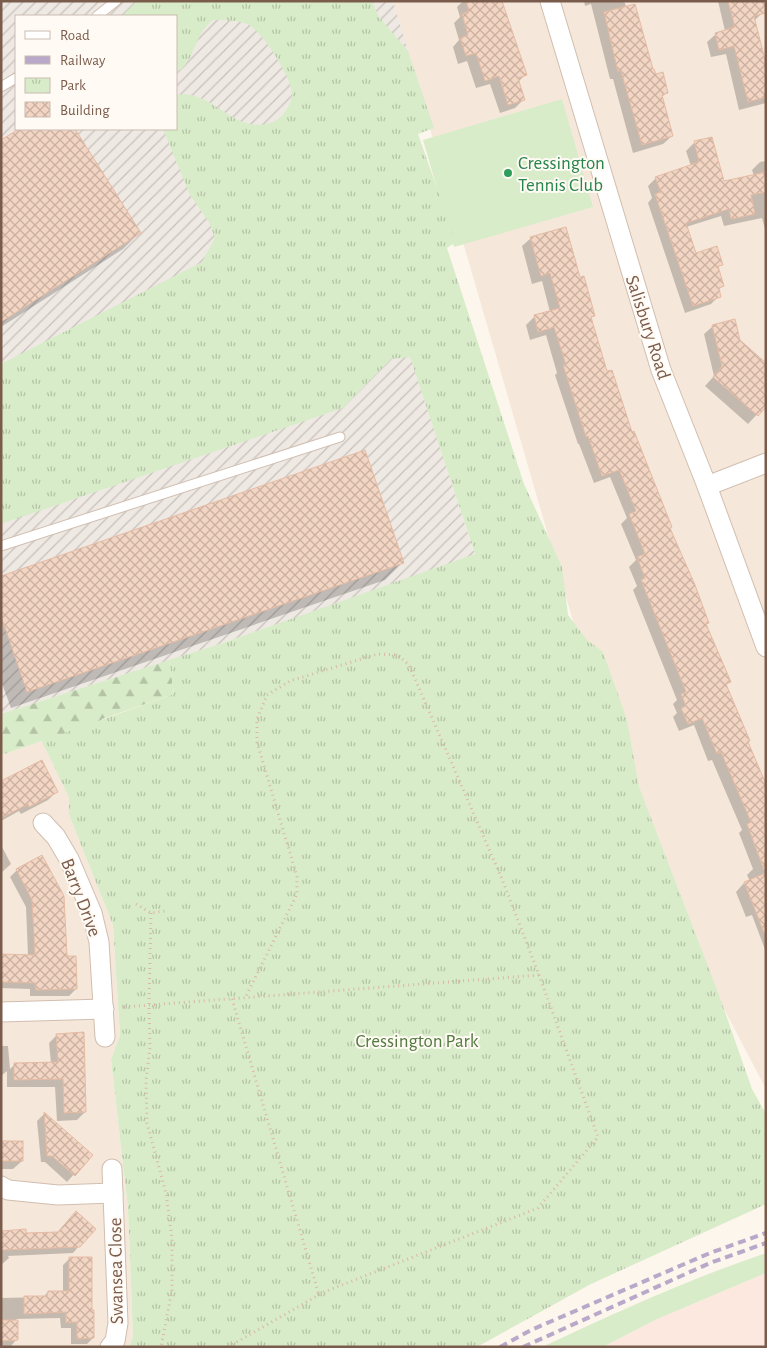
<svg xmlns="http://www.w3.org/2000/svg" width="767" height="1348" font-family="'Alegreya Sans',sans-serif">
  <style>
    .residential { fill: #f5e8da }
    .commercial { fill: #fde8e0 }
    .industrial { fill: url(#industrial-furrows); fill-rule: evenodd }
    .green { fill: #d8ecc9 }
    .forest { fill: url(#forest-firs) }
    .park { fill: url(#park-tufts) }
    .shadow { fill: #0003 }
    .building { fill: url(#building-cross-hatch); stroke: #e6bba3 }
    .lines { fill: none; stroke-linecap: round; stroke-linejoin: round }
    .lane-casing { stroke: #d1beb0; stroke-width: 11 }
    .street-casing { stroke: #d1beb0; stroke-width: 21 }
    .path { stroke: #d9b8a5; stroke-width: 3; stroke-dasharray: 1 4; stroke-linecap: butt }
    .lane { stroke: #fff; stroke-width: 9 }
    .street { stroke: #fff; stroke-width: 19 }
    .rail { stroke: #b9a8c9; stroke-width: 4; stroke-dasharray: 8 5; stroke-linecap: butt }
    .leisure-dot { fill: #2e9e5b; stroke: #fffaf3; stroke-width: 2 }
    .labels { text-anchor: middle; stroke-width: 4; stroke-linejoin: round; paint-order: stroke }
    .leisure-label { font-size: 19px; fill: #27864d; stroke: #fffaf3; text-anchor: start }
    .street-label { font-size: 19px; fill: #7a5c4d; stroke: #fffaf3 }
    .park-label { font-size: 19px; fill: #537a41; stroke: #fffaf3 }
  </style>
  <defs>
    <pattern id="industrial-furrows" width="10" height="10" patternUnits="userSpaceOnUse" patternTransform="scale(1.25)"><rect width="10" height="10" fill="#efe9e4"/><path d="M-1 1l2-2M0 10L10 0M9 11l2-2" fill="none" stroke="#c7c0bb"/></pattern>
    <pattern id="forest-firs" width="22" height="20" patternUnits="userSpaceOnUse" patternTransform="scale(1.25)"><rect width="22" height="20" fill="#d8ecc9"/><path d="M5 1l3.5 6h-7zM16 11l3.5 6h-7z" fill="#b4c2a5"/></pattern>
    <pattern id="park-tufts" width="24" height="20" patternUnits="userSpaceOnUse" patternTransform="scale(1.25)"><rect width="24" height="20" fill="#d8ecc9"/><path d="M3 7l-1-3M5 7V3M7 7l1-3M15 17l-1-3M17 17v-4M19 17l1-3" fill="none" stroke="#b4c2a5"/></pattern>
    <pattern id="building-cross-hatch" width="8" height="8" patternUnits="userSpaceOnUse" patternTransform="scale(1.25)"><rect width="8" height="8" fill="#f3d5c3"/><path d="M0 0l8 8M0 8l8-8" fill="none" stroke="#cab0a1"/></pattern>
  </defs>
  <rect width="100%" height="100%" fill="#fdf6ec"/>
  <g class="residential">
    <path d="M 393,1 L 766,1 L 766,1089 L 638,845 Z"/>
    <path d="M 42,741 L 69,797 L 69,815 L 113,925 L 120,1037 L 111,1059 L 128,1209 L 133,1336 L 129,1347 L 1,1347 L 1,755 Z"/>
  </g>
  <path class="commercial" d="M 766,1273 L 766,1347 L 603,1347 L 655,1320 Z"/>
  <path class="industrial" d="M 1,1 L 393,1 L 414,71 L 362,207 L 475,555 L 223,643 L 1,714 ZM 16,16 L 176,16 L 176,129 L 16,129 Z"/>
  <g class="green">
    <path d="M 562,99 L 593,207 L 454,247 L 423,140 Z"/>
    <path d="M 766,1253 L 766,1273 L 655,1320 L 603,1347 L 542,1347 C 615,1313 689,1279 766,1253 Z"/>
  </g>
  <path class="forest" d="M 169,660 L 174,694 L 102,719 L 76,778 L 69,815 L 69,797 L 42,741 L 1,755 L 1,714 Z"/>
  <path class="park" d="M 137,1 L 372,1 L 379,17 L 408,51 L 434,128 L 418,134 L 456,242 L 447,248 L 524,484 L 562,567 L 568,615 L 587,640 L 603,652 L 627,720 L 639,787 L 719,995 L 752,1089 L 766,1114 L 766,1204 L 591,1284 L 477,1347 L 129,1347 L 133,1336 L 128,1209 L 111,1059 L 120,1036 L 113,925 L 69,815 L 69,797 L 42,741 L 174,694 L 169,660 L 223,643 L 475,554 L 410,357 L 391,359 L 343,408 L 1,524 L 1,364 L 202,262 L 215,238 L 209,222 L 190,195 L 163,129 L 176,129 L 176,95 C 214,88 234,139 275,121 C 284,116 292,103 292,93 C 291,77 262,30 247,24 C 237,20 224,20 213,20 C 209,23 205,27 202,32 C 194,45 191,64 176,73 L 176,16 L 122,16 Z"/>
  <g class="shadow">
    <path d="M 463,1 L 500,1 L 525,75 L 518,82 L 524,99 L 515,108 L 500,113 L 490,84 L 476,88 L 467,61 L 458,64 L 453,47 L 459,40 L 454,23 L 460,17 L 457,7 Z"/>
    <path d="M 584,1 L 624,1 L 652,71 L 667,92 L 661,98 L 672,136 L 663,144 L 633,153 L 613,79 L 610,79 L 591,4 L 585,6 Z"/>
    <path d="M 718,1 L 757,1 L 761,14 L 754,21 L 763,57 L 766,57 L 766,103 L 739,110 L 726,54 L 711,57 L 707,42 L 716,34 L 725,31 Z"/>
    <path d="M 22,129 L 74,129 L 140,232 L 123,249 L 1,327 L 1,142 Z"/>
    <path d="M 694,143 L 723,183 L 754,176 L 752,170 L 760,162 L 766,161 L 766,233 L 762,218 L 724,226 L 721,216 L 686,227 L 695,255 L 722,264 L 717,268 L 723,286 L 718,290 L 719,296 L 711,304 L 685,313 L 648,203 L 652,198 L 648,186 L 656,178 L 691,166 L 686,151 Z"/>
    <path d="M 531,238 L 579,279 L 593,316 L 590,319 L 606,373 L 729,682 L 726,685 L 747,742 L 766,787 L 766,952 L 752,915 L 746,917 L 736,892 L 744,883 L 750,881 L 747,875 L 753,869 L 739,833 L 742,830 L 712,760 L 708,761 L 694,725 L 679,731 L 673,717 L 677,713 L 673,704 L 677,700 L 633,590 L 637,586 L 629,567 L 636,560 L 621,524 L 627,518 L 610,477 L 594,483 L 579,444 L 578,444 L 555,375 L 557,373 L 546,335 L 530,340 L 526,325 L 534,317 L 550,312 L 542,281 L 532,284 L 522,246 Z"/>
    <path d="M 713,326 L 766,405 L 748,424 L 705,386 L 714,376 L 704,334 Z"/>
    <path d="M 402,563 L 385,580 L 11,708 L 1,681 L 1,577 Z"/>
    <path d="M 1,783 L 56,792 L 48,800 L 21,814 L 19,811 L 1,821 Z"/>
    <path d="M 1,845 L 11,864 L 1,873 Z"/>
    <path d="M 17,870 L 66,957 L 76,989 L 69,996 L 30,996 L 30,989 L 1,988 L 1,956 L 28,956 L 26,907 L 10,877 Z"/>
    <path d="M 57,1035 L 85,1112 L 77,1120 L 57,1121 L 55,1087 L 7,1087 L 7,1071 L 1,1076 L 1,1046 L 8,1046 L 10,1069 L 15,1064 L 51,1063 L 49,1043 Z"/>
    <path d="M 44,1114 L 91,1155 L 67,1182 L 45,1162 L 41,1162 L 37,1121 Z"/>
    <path d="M 1,1142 L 22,1161 L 13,1169 L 1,1169 Z"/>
    <path d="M 1,1232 L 25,1234 L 79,1246 L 73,1253 L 8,1256 L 9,1258 L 1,1265 Z"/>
    <path d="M 70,1258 L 91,1311 L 93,1338 L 87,1344 L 71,1344 L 71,1328 L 61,1328 L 60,1318 L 16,1319 L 17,1339 L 11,1346 L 1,1346 L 1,1298 L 43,1297 L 48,1292 L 63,1292 L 63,1265 Z"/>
  </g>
  <g class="building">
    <path d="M 466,1 L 502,1 L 527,75 L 518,78 L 525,100 L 508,105 L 499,76 L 485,81 L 476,53 L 466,56 L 460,38 L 468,35 L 462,14 L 469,11 Z"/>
    <path d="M 728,1 L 766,1 L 766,13 L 754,16 L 766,64 L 766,97 L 748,102 L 734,46 L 719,50 L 715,33 L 735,27 Z"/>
    <path d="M 635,4 L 653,69 L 654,69 L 656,74 L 663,72 L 668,93 L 662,95 L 673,136 L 642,145 L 621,71 L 618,72 L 604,12 Z"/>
    <path d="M 19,129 L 75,129 L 141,233 L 1,322 L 1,140 Z"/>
    <path d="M 712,137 L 724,181 L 766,172 L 766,192 L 751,195 L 755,214 L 731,219 L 729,209 L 686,223 L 696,253 L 717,246 L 723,265 L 718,266 L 724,286 L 719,288 L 721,297 L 693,306 L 655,194 L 661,192 L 655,177 L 699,162 L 694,141 Z"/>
    <path d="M 566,227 L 580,277 L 584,276 L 595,316 L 591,317 L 607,371 L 612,370 L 632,432 L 634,431 L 672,527 L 670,528 L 695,585 L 709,623 L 706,624 L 731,682 L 726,684 L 750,741 L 748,742 L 766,784 L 766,869 L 764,870 L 747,824 L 751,822 L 721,752 L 717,754 L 702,718 L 688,724 L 681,708 L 686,706 L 681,694 L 686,692 L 641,580 L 645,578 L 637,557 L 645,554 L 629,514 L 636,511 L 623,479 L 619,470 L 602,476 L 588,436 L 586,437 L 563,365 L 566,365 L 554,327 L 538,332 L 534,315 L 560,308 L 550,273 L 541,276 L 530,237 Z"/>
    <path d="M 735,319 L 740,340 L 766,363 L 766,407 L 758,416 L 713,377 L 722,366 L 712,325 Z"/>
    <path d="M 365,450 L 404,563 L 27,692 L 1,616 L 1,576 Z"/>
    <path d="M 42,760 L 58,792 L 29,807 L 28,804 L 1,818 L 1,781 Z"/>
    <path d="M 42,855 L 64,896 L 67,956 L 76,956 L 77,989 L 36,990 L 36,983 L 1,982 L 1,954 L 35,955 L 32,900 L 16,869 Z"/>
    <path d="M 766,873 L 766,935 L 765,935 L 744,882 Z"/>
    <path d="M 84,1032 L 86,1112 L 64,1113 L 63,1079 L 14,1080 L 14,1063 L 58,1062 L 56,1034 Z"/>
    <path d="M 44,1112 L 93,1155 L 75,1176 L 52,1156 L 47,1156 Z"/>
    <rect x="1" y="1141" width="22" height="20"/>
    <path d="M 76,1211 L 96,1229 L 80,1247 L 1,1250 L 1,1231 L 26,1229 L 26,1233 L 58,1232 Z"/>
    <path d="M 69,1257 L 92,1257 L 92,1310 L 94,1310 L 94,1338 L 77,1339 L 77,1322 L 66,1323 L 66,1312 L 24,1314 L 24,1296 L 47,1296 L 48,1291 L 69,1291 Z"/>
    <path d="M 1,1320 L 18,1320 L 18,1340 L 1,1341 Z"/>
  </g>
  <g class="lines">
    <defs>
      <g id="lane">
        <path d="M 97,16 L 116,1"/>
        <path d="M 1,87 L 16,78"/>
        <path d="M 1,546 L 340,437"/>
      </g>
      <g id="street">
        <path d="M 550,1 L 661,370 L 707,486 L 766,647"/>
        <path d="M 707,486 L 766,463"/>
        <path d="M 43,823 L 56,837 L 69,859 L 92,913 L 99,942 L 105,1037"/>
        <path d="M 1,1012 L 104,1009"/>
        <path d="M 1,1186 L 8,1190 L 58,1195 L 113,1193"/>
        <path d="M 110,1347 L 115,1341 L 118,1323 L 112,1169"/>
      </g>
    </defs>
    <use href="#lane" class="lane-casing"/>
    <use href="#street" class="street-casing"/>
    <g class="path">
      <path d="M 136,904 L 151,913 L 166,911"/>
      <path d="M 151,913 L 149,1005 L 150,1047 L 146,1081 L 147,1123 L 166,1193 L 172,1239 L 172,1290 L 161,1347"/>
      <path d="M 232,999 L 319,1295"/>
      <path d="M 124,1007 L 539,975"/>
      <path d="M 228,1347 L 324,1292 L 538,1208 L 598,1137 L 539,975 L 502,879 L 409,665 L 398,655 L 377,654 L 290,681 L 267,695 L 257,719 L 257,742 L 297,877 L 297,894 L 245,998"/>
    </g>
    <use href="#lane" class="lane"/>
    <use href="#street" class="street"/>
    <g class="rail">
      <path d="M 500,1347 L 531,1330 L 710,1253 L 766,1233"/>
      <path d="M 523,1347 L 710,1263 L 766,1243"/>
    </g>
  </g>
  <circle class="leisure-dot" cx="508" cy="173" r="5"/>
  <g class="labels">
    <g class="leisure-label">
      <text x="518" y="169">Cressington<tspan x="518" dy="22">Tennis Club</tspan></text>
    </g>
    <g class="street-label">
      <text transform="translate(649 327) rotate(72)" y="7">Salisbury Road</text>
      <text transform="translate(82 897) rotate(69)" y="7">Barry Drive</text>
      <text transform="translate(115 1271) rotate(-91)" y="7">Swansea Close</text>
    </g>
    <g class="park-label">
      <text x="417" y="1047">Cressington Park</text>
    </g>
  </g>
  <rect width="767" height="1348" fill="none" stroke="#7a5c4d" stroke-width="5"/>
  <rect x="15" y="15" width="162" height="115" fill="#fffaf3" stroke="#cabbb1"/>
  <rect x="25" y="31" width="25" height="8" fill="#ffffff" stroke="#cabbb1"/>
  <text x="60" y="40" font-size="15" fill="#7a5c4d">Road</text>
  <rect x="25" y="56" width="25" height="8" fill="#b9a8c9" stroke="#cabbb1"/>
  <text x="60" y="65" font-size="15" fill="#7a5c4d">Railway</text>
  <rect x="25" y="78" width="25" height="15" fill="url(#park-tufts)" stroke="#cabbb1"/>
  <text x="60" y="90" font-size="15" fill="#7a5c4d">Park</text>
  <rect x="25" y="102" width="25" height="15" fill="url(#building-cross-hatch)" stroke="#cabbb1"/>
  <text x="60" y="115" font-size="15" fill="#7a5c4d">Building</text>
</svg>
